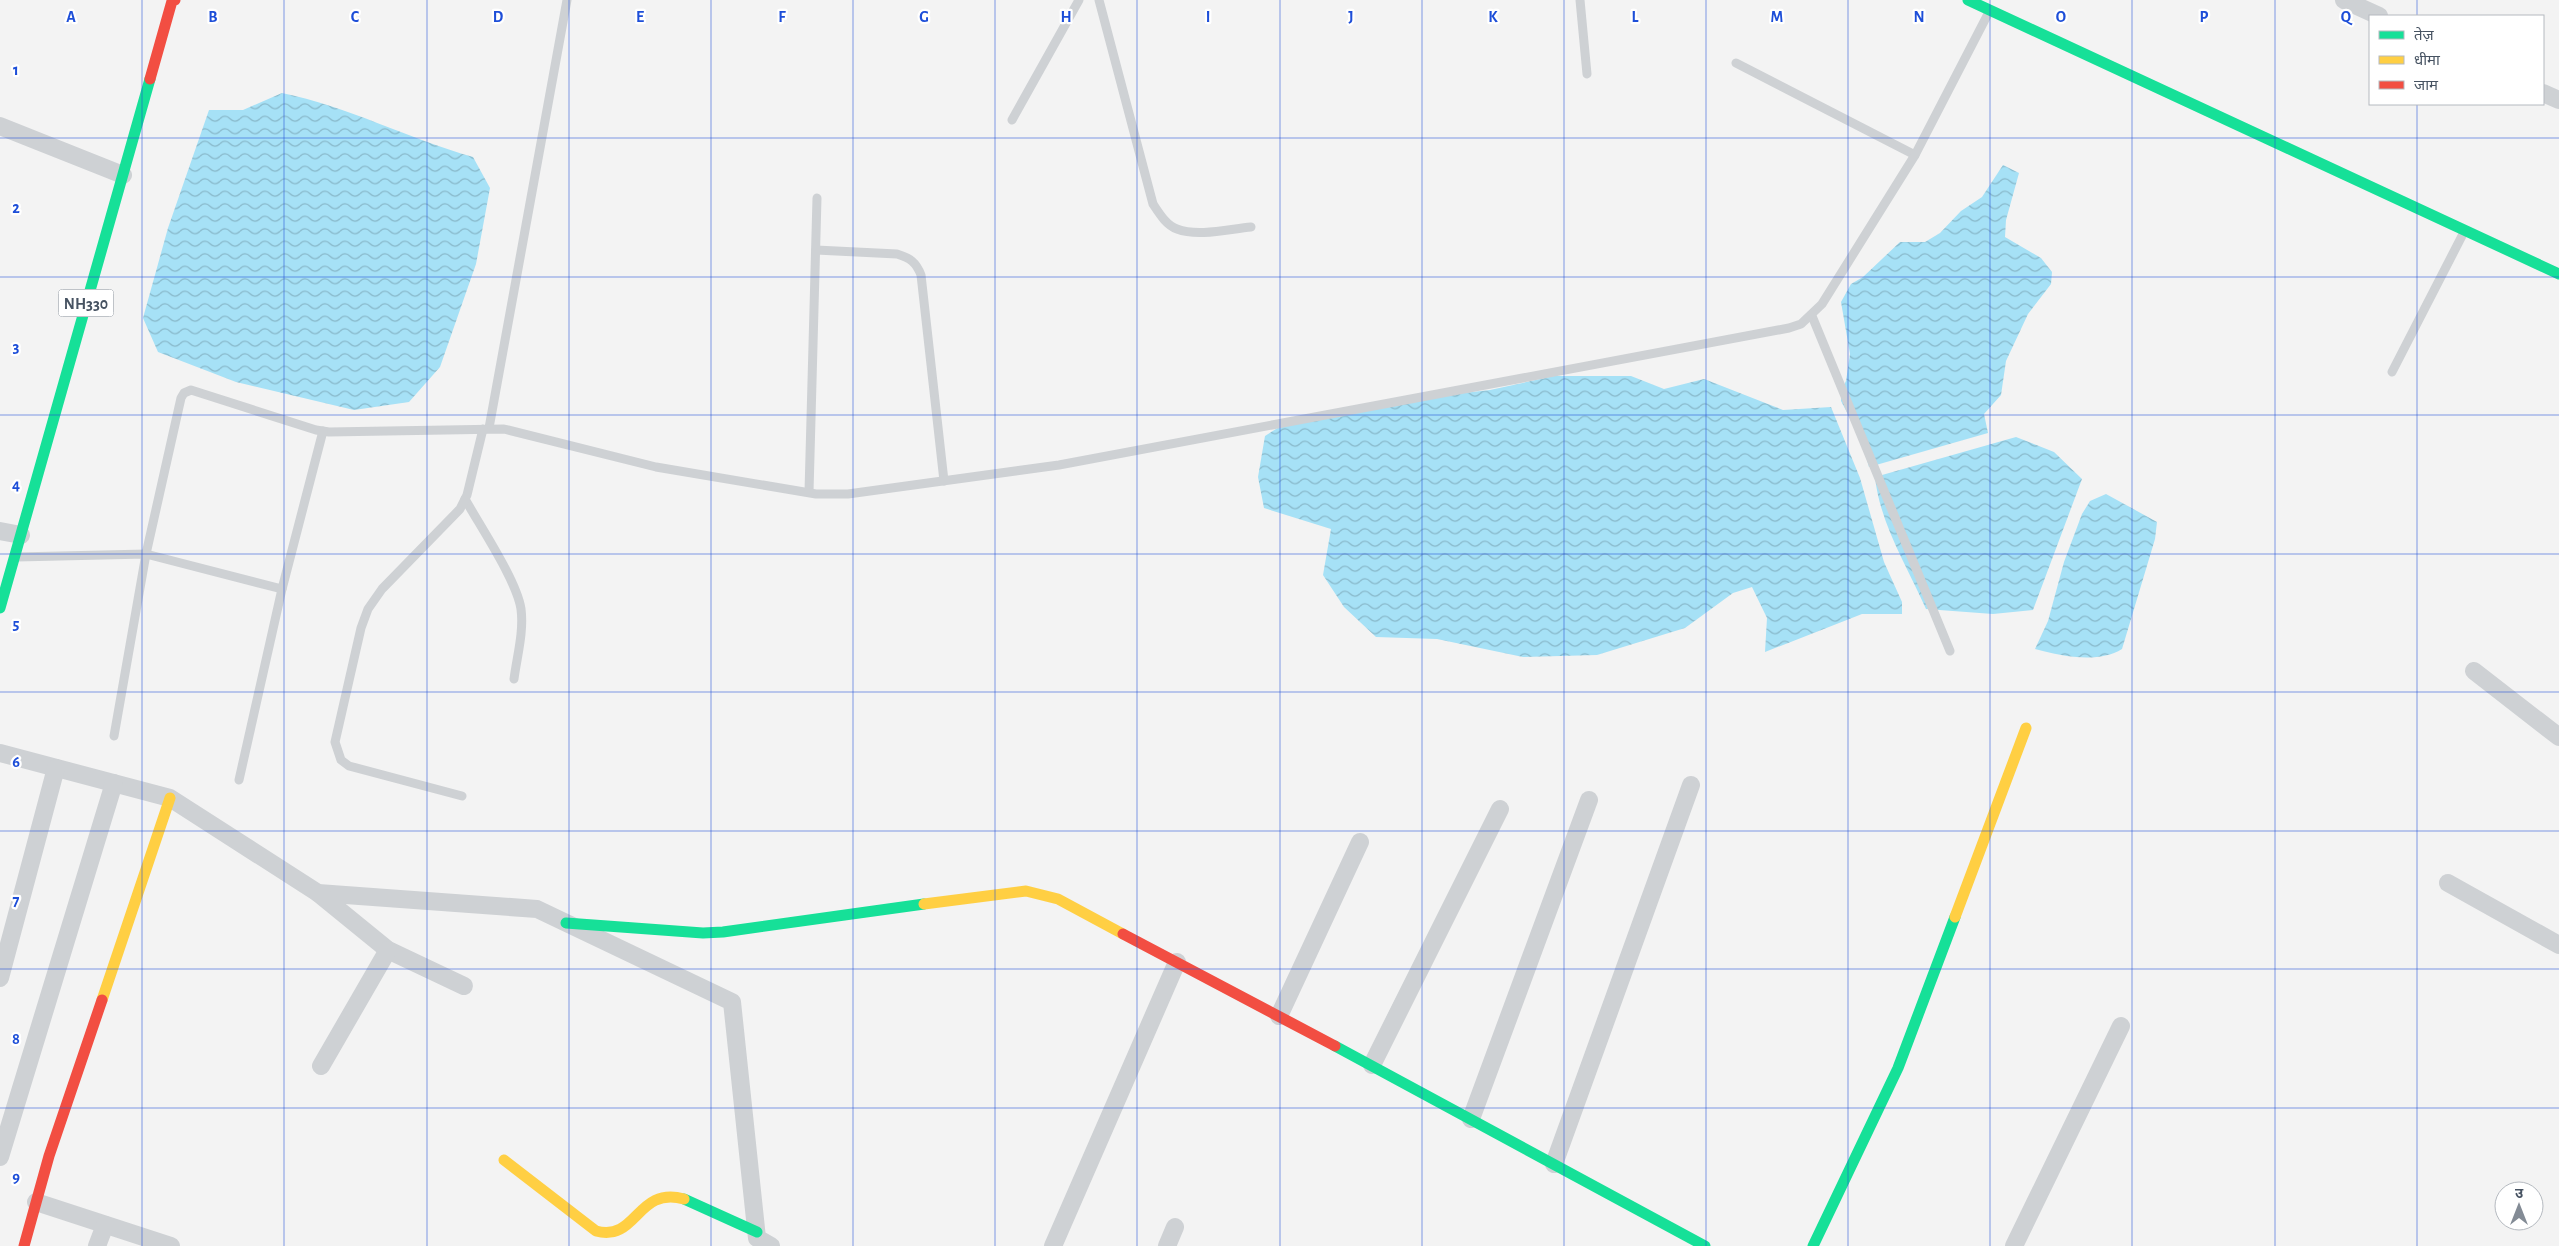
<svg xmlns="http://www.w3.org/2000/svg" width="2559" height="1246" font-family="'Alegreya Sans','Noto Sans Devanagari',sans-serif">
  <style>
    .water { fill: url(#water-waves) }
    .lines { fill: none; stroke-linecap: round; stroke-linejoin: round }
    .lane { stroke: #ced1d4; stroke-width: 9 }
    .street { stroke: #ced1d4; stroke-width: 18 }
    .fast { stroke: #16e098; stroke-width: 11 }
    .slow { stroke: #ffcf43; stroke-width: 11 }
    .jam { stroke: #f24e42; stroke-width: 11 }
    .grid { fill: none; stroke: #1d4ed8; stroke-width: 1; stroke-opacity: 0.55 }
    .labels { text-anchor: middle; stroke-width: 4.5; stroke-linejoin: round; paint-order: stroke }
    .shield { fill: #fff; stroke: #7e8791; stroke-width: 1 }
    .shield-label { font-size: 16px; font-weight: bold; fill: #475362 }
    .grid-label { font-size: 16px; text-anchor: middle; font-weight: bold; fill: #1d4ed8; stroke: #fff; stroke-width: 4.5; stroke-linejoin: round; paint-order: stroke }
  </style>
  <defs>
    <pattern id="water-waves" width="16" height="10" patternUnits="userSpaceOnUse" patternTransform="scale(1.25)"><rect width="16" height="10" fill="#a6e1f6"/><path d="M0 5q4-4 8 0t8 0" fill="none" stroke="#89b9cb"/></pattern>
  </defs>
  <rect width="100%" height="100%" fill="#f3f3f3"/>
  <g class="water">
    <path d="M 282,93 C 347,106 409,139 473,157 L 490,188 L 476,264 L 440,367 L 409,402 L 354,410 L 236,382 L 158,352 L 143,318 L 168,228 L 209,110 L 243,110 Z"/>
    <path d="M 2003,165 L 2019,173 L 2006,220 L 2005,237 L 2041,258 L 2052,272 L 2051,284 L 2028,314 L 2006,361 L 2001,395 L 1984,414 L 1988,433 L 1869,467 L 1861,439 L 1841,401 L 1841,391 L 1846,381 L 1850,354 L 1841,302 L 1851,284 L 1863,277 L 1900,242 L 1925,242 L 1940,233 L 1961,211 L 1982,197 Z"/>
    <path d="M 1554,376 L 1631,376 L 1664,389 L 1704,379 L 1783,410 L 1831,407 L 1860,478 L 1884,562 L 1902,602 L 1902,614 L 1862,614 L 1765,652 L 1767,618 L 1752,587 L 1733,593 L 1685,628 L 1597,655 L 1523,657 L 1437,639 L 1376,637 L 1344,607 L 1323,575 L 1331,529 L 1264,508 L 1258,477 L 1265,436 L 1292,419 L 1436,396 L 1490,390 Z"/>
    <path d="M 2016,437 L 2054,452 L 2082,479 L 2033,610 L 1993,614 L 1926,609 C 1907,566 1880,524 1875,477 Z"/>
    <path d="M 2106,494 L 2157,522 L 2155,539 L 2122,649 C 2098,664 2061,656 2035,649 L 2048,621 L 2064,562 L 2082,514 L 2090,501 Z"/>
  </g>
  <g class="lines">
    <g class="lane">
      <path d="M 1099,0 L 1153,204 C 1159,213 1166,225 1177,229 C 1198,237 1229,229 1251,227"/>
      <path d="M 1580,0 L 1587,74"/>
      <path d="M 1736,63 L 1915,155"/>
      <path d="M 1012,120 L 1079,0"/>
      <path d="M 816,250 L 897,254 C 910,258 916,262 921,275 L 944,481"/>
      <path d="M 1812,316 L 1950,651"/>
      <path d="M 2392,372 L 2464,232"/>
      <path d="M 489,428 L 567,0"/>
      <path d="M 809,492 L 817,198"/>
      <path d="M 465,499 C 480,526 517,581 521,609 C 524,632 517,656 514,679"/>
      <path d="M 17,557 L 146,554 L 282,589"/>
      <path d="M 114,736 L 146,554 L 181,398 L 184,393 L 191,390 L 316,430 L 329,432 L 504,429 L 656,467 L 816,494 L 848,494 L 1059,465 L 1789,328 L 1801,324 L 1822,304 L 1915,155 L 1990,10"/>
      <path d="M 239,780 L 282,589 L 323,431"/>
      <path d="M 462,796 L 349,766 L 341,760 L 335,742 L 361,628 L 368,609 L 382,589 L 460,509 L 467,495 L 483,429"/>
    </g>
    <g class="street">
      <path d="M 2344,0 L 2379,16"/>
      <path d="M 2543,93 L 2559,100"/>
      <path d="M 0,126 L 123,175"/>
      <path d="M 0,531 L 21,535"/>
      <path d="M 2474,671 L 2559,737"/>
      <path d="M 0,753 L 170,798 L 318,893 L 537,909 L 732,1002 L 757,1238 L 771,1246"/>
      <path d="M 2448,883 L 2559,945"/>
      <path d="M 318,893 L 388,950 L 464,986"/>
      <path d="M 0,978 L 56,768"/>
      <path d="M 1279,1016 L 1360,842"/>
      <path d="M 1372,1065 L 1500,809"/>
      <path d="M 321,1066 L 388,950"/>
      <path d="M 1471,1119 L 1589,800"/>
      <path d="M 0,1157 L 114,783"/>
      <path d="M 1554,1164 L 1691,785"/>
      <path d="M 36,1202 L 171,1246"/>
      <path d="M 97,1246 L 105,1225"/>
      <path d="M 1053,1246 L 1177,962"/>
      <path d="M 1167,1246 L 1175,1227"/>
      <path d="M 2014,1246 L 2121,1026"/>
    </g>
    <g class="fast">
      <path d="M 1968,0 L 2559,274"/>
      <path d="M 0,608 L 150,79"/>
      <path d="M 566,923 L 703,933 L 723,932 L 924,904"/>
      <path d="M 1335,1046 L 1705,1246"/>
      <path d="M 684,1199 L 757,1232"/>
      <path d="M 1813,1246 L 1898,1068 L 1955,917"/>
    </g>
    <g class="slow">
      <path d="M 924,904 L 1026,891 L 1058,899 L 1123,934"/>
      <path d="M 1955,917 L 2026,728"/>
      <path d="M 102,1000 L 170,798"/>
      <path d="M 504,1160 L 596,1231 C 638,1242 636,1186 684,1199"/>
    </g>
    <g class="jam">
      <path d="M 150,79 L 172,1 L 175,0"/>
      <path d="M 1123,934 L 1335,1046"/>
      <path d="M 24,1246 L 49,1156 L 102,1000"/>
    </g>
  </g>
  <path class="grid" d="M 142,0 L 142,1246M 284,0 L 284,1246M 427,0 L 427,1246M 569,0 L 569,1246M 711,0 L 711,1246M 853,0 L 853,1246M 995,0 L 995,1246M 1137,0 L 1137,1246M 1280,0 L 1280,1246M 1422,0 L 1422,1246M 1564,0 L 1564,1246M 1706,0 L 1706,1246M 1848,0 L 1848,1246M 1990,0 L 1990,1246M 2132,0 L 2132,1246M 2275,0 L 2275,1246M 2417,0 L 2417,16M 2417,104 L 2417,1246M 0,138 L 2559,138M 0,277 L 2559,277M 0,415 L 2559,415M 0,554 L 2559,554M 0,692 L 2559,692M 0,831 L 2559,831M 0,969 L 2559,969M 0,1108 L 2559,1108"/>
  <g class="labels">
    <rect class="shield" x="58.5" y="289.5" width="55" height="27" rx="4"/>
    <g class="shield-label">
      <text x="86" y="309">NH330</text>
    </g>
  </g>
  <g class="grid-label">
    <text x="71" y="22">A</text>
    <text x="213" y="22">B</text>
    <text x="355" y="22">C</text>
    <text x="498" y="22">D</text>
    <text x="640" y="22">E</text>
    <text x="782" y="22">F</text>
    <text x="924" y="22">G</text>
    <text x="1066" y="22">H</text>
    <text x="1208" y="22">I</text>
    <text x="1351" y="22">J</text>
    <text x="1493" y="22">K</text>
    <text x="1635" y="22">L</text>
    <text x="1777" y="22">M</text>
    <text x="1919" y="22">N</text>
    <text x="2061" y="22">O</text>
    <text x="2204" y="22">P</text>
    <text x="2346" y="22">Q</text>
    <text x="16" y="75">1</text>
    <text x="16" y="213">2</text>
    <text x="16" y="352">3</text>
    <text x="16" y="490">4</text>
    <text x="16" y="629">5</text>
    <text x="16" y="767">6</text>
    <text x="16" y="906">7</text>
    <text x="16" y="1044">8</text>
    <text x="16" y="1182">9</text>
  </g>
  <rect x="2369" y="15" width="175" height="90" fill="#ffffff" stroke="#b5bac0"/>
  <rect x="2379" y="31" width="25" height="8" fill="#16e098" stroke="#b5bac0"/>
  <text x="2414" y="40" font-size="15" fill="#475362">तेज़</text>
  <rect x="2379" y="56" width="25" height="8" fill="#ffcf43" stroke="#b5bac0"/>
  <text x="2414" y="65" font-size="15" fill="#475362">धीमा</text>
  <rect x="2379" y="81" width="25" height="8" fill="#f24e42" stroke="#b5bac0"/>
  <text x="2414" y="90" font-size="15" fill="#475362">जाम</text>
  <g transform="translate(2519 1206)"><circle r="24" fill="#ffffff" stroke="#b5bac0"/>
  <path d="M0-4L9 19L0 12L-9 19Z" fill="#838b95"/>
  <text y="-8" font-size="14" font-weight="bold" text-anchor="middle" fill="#475362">उ</text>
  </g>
</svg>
